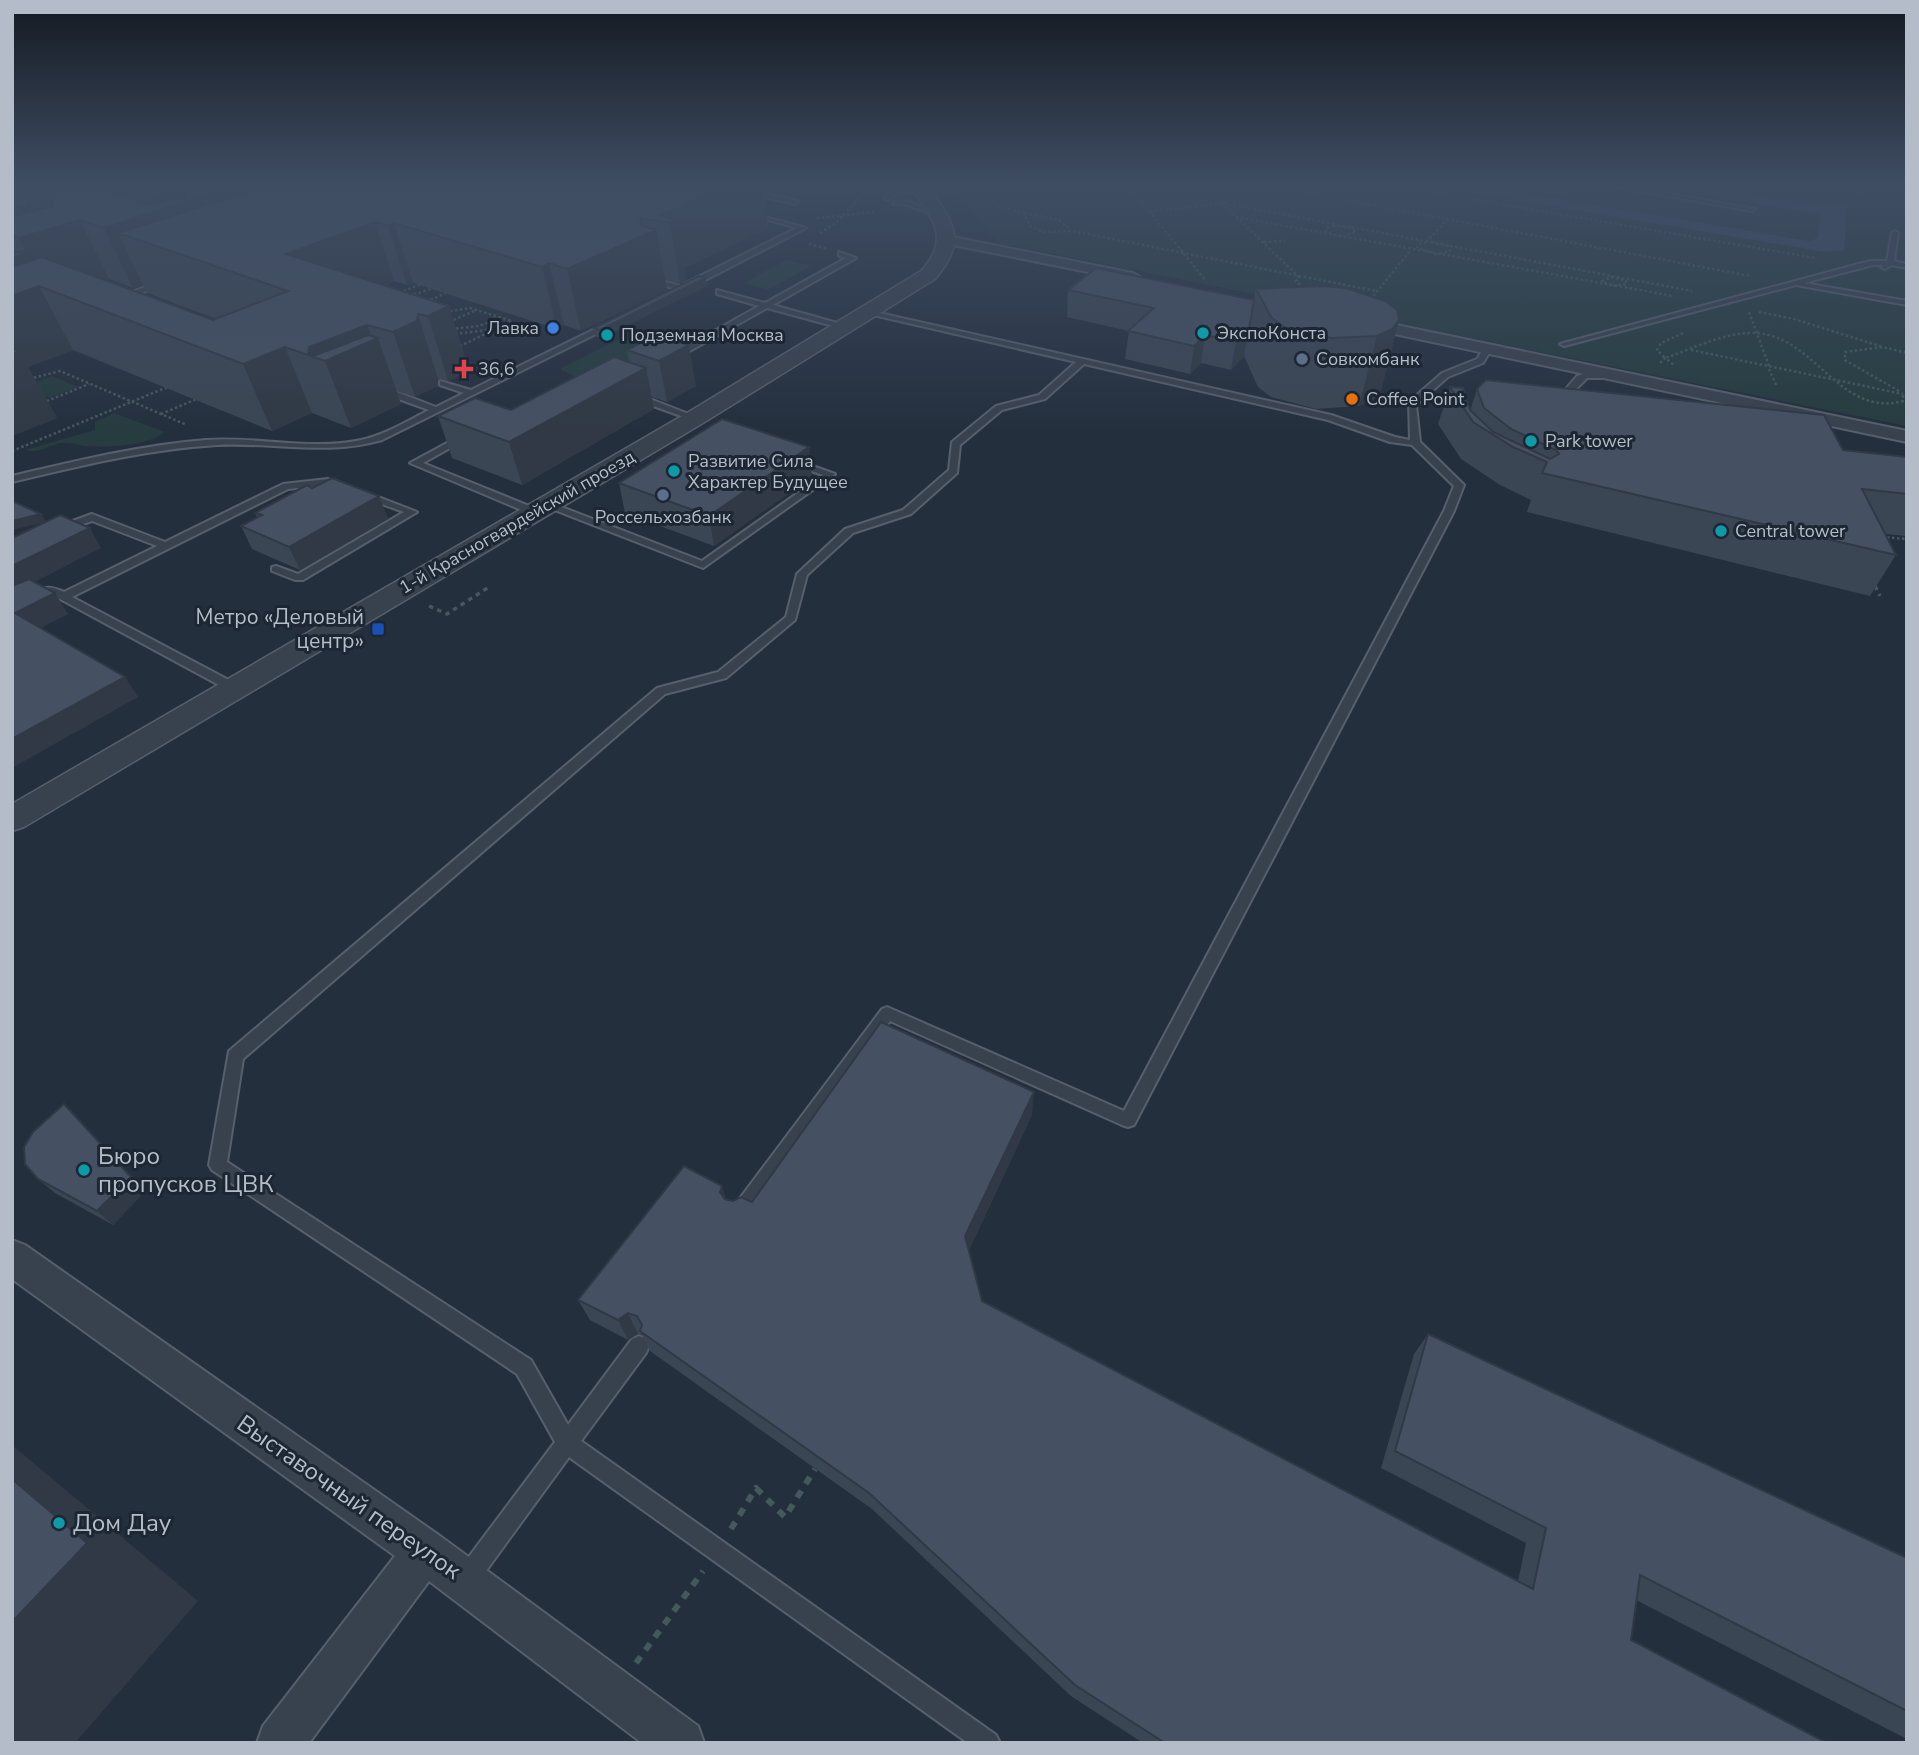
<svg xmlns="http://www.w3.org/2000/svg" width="1919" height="1755" font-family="'Nunito Sans',sans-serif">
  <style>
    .green { fill: #263c3f }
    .water { fill: #394c67 }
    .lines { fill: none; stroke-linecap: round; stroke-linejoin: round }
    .service-casing { stroke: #565f6c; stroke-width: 4 }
    .minor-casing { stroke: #565f6c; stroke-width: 4 }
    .tertiary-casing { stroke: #565f6c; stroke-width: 3 }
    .secondary-casing { stroke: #565f6c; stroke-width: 4 }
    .path-far2 { stroke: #44595c; stroke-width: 2.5; stroke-dasharray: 2.5 2.5; stroke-linecap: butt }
    .path-far1 { stroke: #44595c; stroke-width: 3.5; stroke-dasharray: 4.5 4.5; stroke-linecap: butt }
    .path { stroke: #44595c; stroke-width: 6; stroke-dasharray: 8 8; stroke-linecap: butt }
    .service { fill: #38414e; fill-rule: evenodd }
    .minor { fill: #38414e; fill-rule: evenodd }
    .tertiary { fill: #38414e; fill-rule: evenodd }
    .secondary { fill: #465061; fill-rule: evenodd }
    .wall { fill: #3b4654; fill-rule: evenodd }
    .shaded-wall { fill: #303945 }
    .building { fill: #455162; stroke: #303945; stroke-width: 2 }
    .shop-dot { fill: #3f7fe0; stroke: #1d2633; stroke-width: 2.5 }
    .culture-dot { fill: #0f9aa8; stroke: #1d2633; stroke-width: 2.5 }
    .service-dot { fill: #5c6f8a; stroke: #1d2633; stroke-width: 2.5 }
    .health-dot { fill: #e0444e; stroke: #1d2633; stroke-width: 2.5 }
    .food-dot { fill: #e8710a; stroke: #1d2633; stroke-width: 2.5 }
    .transit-dot { fill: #1a4fb4; stroke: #1d2633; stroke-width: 2.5 }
    .labels { text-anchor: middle; stroke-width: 6; stroke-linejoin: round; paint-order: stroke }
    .far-poi-label { font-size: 18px; fill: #b4bcc9; stroke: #1d2633; text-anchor: start }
    .far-street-label { font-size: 18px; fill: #b4bcc9; stroke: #1d2633 }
    .poi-label { font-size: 21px; fill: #b4bcc9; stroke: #1d2633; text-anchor: end }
    .near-poi-label { font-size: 24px; fill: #b4bcc9; stroke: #1d2633; text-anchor: start }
    .near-street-label { font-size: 24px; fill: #b4bcc9; stroke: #1d2633 }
  </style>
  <rect width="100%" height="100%" fill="#242f3e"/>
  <g class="green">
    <path d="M 949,184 L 1907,184 L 1907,426 L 996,242 L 976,214 Z"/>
    <path d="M 787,260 L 811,266 L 768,290 L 744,283 Z"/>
    <path d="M 622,338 L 648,345 L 648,350 C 621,364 590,390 560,369 Z"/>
    <path d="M 52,376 L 78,387 L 49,398 L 24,387 Z"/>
    <path d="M 114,413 L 165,432 C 149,446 106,448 84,446 C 77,445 71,442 62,443 C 49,445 38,454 25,450 L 95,430 L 95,422 Z"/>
  </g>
  <path class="water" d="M 1422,184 L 1463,184 L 1809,241 L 1818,238 L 1820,214 L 1706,196 L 1709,188 L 1818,205 L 1819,201 L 1847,205 L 1844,250 L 1825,252 Z"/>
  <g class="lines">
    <defs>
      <g id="service">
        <path d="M 1598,184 L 1614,184 L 1755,209 L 1752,211 Z"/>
        <path d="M 918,185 L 920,188 L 893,195 L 889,200 L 884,199 L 889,193 Z"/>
        <path d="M 747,189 L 797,201 L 798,202 L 795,204 L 745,192 Z"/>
        <path d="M 895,201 L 910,202 L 943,215 L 940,217 L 907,205 L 893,204 Z"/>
        <path d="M 747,212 L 806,228 L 690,288 L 685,288 L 685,291 L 653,283 L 653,279 L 656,279 L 684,287 L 684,284 L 797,228 L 747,214 Z"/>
        <path d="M 1895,231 L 1898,233 L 1894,261 L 1907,264 L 1907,268 L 1891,265 L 1885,269 L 1881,267 L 1883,265 L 1873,265 L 1804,283 L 1907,301 L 1907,305 L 1796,285 L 1564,346 L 1560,344 L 1870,261 L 1887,261 L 1892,233 Z"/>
        <path d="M 839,252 L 856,258 L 773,305 L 848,326 L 848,330 L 767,308 L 677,358 L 670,356 L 759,306 L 717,294 L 717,290 L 765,303 L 846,258 L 839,256 Z"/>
        <path d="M 159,281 L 166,283 L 122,301 L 115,299 Z"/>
        <path d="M 866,310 L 1331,415 L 1395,437 L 1410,440 L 1409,402 L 1442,373 L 1477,359 L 1485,346 L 1492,348 L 1483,363 L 1448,377 L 1416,405 L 1420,442 L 1464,485 L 1454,511 L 1134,1125 L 1128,1127 L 1122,1125 L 890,1021 L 744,1219 L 738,1221 L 732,1219 L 729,1213 L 882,1009 L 887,1007 L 1124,1111 L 1444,511 L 1454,486 L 1412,445 L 1390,442 L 1328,420 L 1084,364 L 1045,399 L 1002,410 L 960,445 L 957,473 L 911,514 L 853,533 L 807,575 L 795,620 L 726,678 L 665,694 L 243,1059 L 227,1162 L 531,1360 L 568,1425 L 632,1339 L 639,1336 L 646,1339 L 649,1346 L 646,1353 L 581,1441 L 996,1735 L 1000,1743 L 968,1743 L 569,1457 L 475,1586 L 467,1589 L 459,1586 L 456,1578 L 459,1570 L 555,1442 L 517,1374 L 212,1170 L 209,1165 L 229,1051 L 657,688 L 718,672 L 786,617 L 797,574 L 845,529 L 903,510 L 949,470 L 952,442 L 996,406 L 1039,395 L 1076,362 L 869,314 L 865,312 Z"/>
        <path d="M 607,323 L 614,325 L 382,440 C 327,456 274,442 217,445 C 148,449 80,466 12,482 L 12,476 C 76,461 141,445 206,440 C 257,436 311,451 361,440 C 385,435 407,421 429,410 L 396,398 L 379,399 L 379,395 L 397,392 L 436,407 L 464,393 L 440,385 L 440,381 L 471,390 Z"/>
        <path d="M 1589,372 L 1608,372 L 1612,375 L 1608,378 L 1587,378 L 1571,394 L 1553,399 L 1549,396 L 1565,390 L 1577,376 Z"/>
        <path d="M 634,395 L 640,395 L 699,418 L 692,420 L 634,399 Z"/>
        <path d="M 460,436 L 468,438 L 423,463 L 539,510 L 539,514 L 531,514 L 410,463 Z"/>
        <path d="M 790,460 L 796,460 L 835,474 L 703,568 L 542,505 L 551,503 L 702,561 L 823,475 L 790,464 Z"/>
        <path d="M 328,479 L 344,486 L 339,489 L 327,485 L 288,489 L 72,597 L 238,685 L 238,691 L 230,691 L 49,593 L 12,610 L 12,603 C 32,593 42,581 64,592 L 157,546 L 92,521 L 60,532 L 56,531 L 56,527 L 92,514 L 165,542 L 283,484 Z"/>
        <path d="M 362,493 L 368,493 L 417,512 L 303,580 L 295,580 L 272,571 L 272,567 L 276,566 L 298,574 L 404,512 L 362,497 Z"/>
      </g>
      <g id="minor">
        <path d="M 948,236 L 1133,273 L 1140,277 L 1133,281 L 943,243 L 943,237 Z"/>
        <path d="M 1358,317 L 1907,431 L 1907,442 L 1352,325 L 1352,319 Z"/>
        <path d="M 12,1240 L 25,1245 L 440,1536 L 698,1726 L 704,1743 L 642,1743 L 429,1581 L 309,1743 L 257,1743 L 263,1726 L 395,1556 L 12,1279 Z"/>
      </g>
      <path id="tertiary" d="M 908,184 L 925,184 C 953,220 969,240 935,279 L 703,423 L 24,827 L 12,831 L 12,804 L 687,413 L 921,271 C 953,237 930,215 908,184 Z"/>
      <path id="secondary" d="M 12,184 L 22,184 L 12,190 Z"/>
    </defs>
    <use href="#service" class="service-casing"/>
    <use href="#minor" class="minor-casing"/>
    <use href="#tertiary" class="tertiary-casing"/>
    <use href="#secondary" class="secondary-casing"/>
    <g class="path-far2">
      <path d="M 989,184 L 985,187 L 994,205 L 1024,213 L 1030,226 L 1043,232 L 1072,231 L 1376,291"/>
      <path d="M 1127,184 L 1206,281"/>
      <path d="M 1195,184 L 1222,203 L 1692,291"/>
      <path d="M 1209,184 L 1227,201 L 1222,203 L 1299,277 L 1296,281 L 1305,289"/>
      <path d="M 1260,184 L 1750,276"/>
      <path d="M 1383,184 L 1815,258"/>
      <path d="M 1503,184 L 1591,199"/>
      <path d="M 1545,191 L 1550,184"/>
      <path d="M 1150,211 L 1218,204"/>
      <path d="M 1025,213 L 1059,220 L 1071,230"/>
      <path d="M 1236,217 L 1673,296"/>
      <path d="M 817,218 L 875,212"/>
      <path d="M 1334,226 L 1351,228 L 1356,232 L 1341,237 L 1326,232 L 1326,228 Z"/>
      <path d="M 820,233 L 836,223 L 872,184"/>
      <path d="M 1264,242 L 1285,241"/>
      <path d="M 1426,242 L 1448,219"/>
      <path d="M 1432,242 L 1448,246 L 1450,251 L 1436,254 L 1417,247 L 1421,243 Z"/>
      <path d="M 809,244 L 828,249"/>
      <path d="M 1611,277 L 1625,280 L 1627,284 L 1612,286 L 1602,281 Z"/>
      <path d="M 399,293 L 423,283"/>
      <path d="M 409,296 L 434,288"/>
      <path d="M 1370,300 L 1411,250"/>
      <path d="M 426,302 L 450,291"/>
      <path d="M 445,312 L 470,308 L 512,321 L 456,348"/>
      <path d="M 1749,312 L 1769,366"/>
      <path d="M 1759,312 L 1794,319 L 1883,347"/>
      <path d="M 449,322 L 476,310"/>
      <path d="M 451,329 L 479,326 L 500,318"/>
      <path d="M 1683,333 L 1661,343 L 1657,350 L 1665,358 C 1696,348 1735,326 1769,335 C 1819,348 1845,417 1903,401 L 1903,394"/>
      <path d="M 455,334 L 495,329"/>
      <path d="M 1691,350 L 1903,394"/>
      <path d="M 1660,363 L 1665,358 L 1674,365"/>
      <path d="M 1769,369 L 1777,387"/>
      <path d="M 29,379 L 60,371 L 187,425"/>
      <path d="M 1899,391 L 1845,360 L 1845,352 L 1883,347 L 1907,353"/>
      <path d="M 42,403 L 89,384"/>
      <path d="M 161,414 L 199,398"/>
      <path d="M 12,451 L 170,386"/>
      <path d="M 1882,537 L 1907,539"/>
      <path d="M 1874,584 L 1876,587"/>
    </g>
    <g class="path-far1">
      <path d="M 1875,586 L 1880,596"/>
      <path d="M 429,606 L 447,614 L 489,587"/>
    </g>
    <g class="path">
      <path d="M 731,1529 L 756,1488 L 785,1517 L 815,1469"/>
      <path d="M 636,1663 L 703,1571"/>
    </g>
    <use href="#service" class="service"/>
    <use href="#minor" class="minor"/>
    <use href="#tertiary" class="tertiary"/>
    <use href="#secondary" class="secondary"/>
  </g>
  <g class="wall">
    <path d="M 19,184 L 763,184 L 768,228 L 684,268 L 686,280 L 680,283 L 665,280 L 667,290 L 581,331 L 564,325 L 557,329 L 413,283 L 407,285 L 394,281 L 384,286 L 449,306 L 469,371 L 448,381 L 438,379 L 438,386 L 415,397 L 396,391 L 401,404 L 351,428 L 312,413 L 272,431 L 73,350 L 28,367 L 57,418 L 12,436 L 12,194 L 23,191 ZM 109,279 L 133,288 L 143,285 L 147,293 L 216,319 L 213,320 L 105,281 Z"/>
    <path d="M 1795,184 L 1865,184 L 1861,194 Z"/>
    <path d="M 705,278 L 707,286 L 602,338 L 595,336 L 594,328 Z"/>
    <path d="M 1256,289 L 1399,320 L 1381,390 L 1374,399 L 1359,406 L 1316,409 L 1271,397 L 1258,387 L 1244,356 L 1231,370 L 1201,363 L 1190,374 L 1125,359 L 1129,331 L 1067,317 L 1068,290 L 1254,300 Z"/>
    <path d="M 656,335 L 696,386 L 667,402 L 652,397 L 654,409 L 522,485 L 452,458 L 438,416 L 511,410 L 629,362 L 627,350 Z"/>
    <path d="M 1450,387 L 1470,411 L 1477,389 L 1843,450 L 1907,457 L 1907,536 L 1885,534 L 1896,555 L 1870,596 L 1527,512 L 1531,500 L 1500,485 L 1461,459 L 1438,424 Z"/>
    <path d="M 812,477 L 714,546 L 625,513 L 619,483 Z"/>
    <path d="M 312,488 L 379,496 L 388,519 L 300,570 L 252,549 L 241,526 L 257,517 L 255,513 Z"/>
    <path d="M 64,1104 L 145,1191 L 113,1225 L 55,1193 L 38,1179 Z"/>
    <path d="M 1032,1115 L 969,1250 L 982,1301 L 1518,1581 L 1526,1543 L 1381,1468 L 1414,1354 L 1428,1334 L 1907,1558 L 1907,1739 L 1636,1600 L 1631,1640 L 1827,1743 L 1143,1743 L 1071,1696 L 872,1509 L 650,1351 L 642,1335 L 638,1334 L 628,1340 L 590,1320 L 578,1300 L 726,1200 L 733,1201 L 752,1202 Z"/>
  </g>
  <g class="shaded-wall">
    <path d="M 101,184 L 438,184 L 118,233 L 143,285 L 133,288 L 104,228 L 157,211 L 150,195 L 125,186 L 135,206 L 80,220 L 109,279 L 62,295 L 39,286 L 73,350 L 28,367 L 57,418 L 12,436 L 12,258 L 27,253 L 19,238 L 34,234 L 20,207 L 30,205 L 43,231 L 54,200 Z"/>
    <path d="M 731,184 L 763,184 L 768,228 L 684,268 L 686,280 L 680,283 L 670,223 L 659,216 Z"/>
    <path d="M 641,218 L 644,235 L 656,230 L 667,290 L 581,331 L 567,269 L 640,225 Z"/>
    <path d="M 375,222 L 394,281 L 310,316 L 286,254 Z"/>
    <path d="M 394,223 L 413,283 L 407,285 L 388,226 Z"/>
    <path d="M 549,263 L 564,325 L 557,329 L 542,267 Z"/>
    <path d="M 705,278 L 707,286 L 602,338 L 600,330 Z"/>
    <path d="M 449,306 L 469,371 L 448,381 L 428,316 Z"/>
    <path d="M 418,314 L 438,379 L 438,386 L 415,397 L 393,332 Z"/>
    <path d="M 1399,320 L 1381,390 L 1374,399 L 1359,406 L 1377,336 Z"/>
    <path d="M 367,325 L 373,340 L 378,338 L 401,404 L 351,428 L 325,361 L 308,355 L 309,347 Z"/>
    <path d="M 1249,329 L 1244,356 L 1231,370 L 1236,342 Z"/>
    <path d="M 1205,335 L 1201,363 L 1190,374 L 1194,346 Z"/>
    <path d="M 689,345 L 696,386 L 667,402 L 659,361 Z"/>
    <path d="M 285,347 L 312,413 L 272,431 L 243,364 Z"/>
    <path d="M 646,368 L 654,409 L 522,485 L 509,442 Z"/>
    <path d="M 809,447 L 812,477 L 714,546 L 709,516 Z"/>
    <path d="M 379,496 L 388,519 L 300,570 L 289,547 Z"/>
    <path d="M 41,514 L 46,522 L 12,530 L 12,521 Z"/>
    <path d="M 90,528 L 101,548 L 25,587 L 12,601 L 12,566 Z"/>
    <path d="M 55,593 L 68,614 L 29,634 L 15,613 Z"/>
    <path d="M 125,677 L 138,697 L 12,768 L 12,739 Z"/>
    <path d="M 1034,1092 L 1032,1115 L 965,1258 L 965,1236 Z"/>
    <path d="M 64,1104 L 145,1191 L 113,1225 L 97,1211 Z"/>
    <path d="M 722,1186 L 729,1209 L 720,1192 Z"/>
    <path d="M 628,1313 L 638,1334 L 628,1340 L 618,1320 Z"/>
    <path d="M 12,1445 L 198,1601 L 75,1743 L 12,1743 Z"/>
  </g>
  <g class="building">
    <path d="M 19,184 L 92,184 L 148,204 L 187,198 L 192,190 L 150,195 L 125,186 L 131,184 L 241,184 L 104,228 L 80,220 L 19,238 L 12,235 L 12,217 L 52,206 L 54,200 Z"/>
    <path d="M 272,184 L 731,184 L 659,216 L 677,220 L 670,223 L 641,218 L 640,225 L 656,230 L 567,269 L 549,263 L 542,267 L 394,223 L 388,226 L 375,222 L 286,254 L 449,306 L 428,316 L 418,314 L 417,321 L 393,332 L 367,325 L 309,347 L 308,355 L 316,355 L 368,335 L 378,338 L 325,361 L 285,347 L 243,364 L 39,286 L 12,296 L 12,267 L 42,257 L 213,320 L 288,291 L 118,233 Z"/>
    <path d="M 23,191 L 30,205 L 20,207 L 12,204 L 12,194 Z"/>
    <path d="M 23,251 L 28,252 L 12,258 L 12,254 Z"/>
    <path d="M 1096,268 L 1254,300 L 1249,329 L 1236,342 L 1205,335 L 1194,346 L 1128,331 L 1154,308 L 1068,290 Z"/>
    <path d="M 699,276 L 705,278 L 600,330 L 594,328 Z"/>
    <path d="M 1322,286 L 1346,288 L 1385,301 L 1397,310 L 1399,320 L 1392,329 L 1377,336 L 1331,338 L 1284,327 L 1271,317 L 1256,289 Z"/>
    <path d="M 656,335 L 689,345 L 659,361 L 627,350 Z"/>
    <path d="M 12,349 L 19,352 L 12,354 Z"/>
    <path d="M 614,357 L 646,368 L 509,442 L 438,416 L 475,398 L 511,410 Z"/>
    <path d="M 1486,380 L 1824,415 L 1843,450 L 1907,457 L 1907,494 L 1862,489 L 1896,555 L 1542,473 L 1547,462 L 1513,447 L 1473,422 L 1450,387 L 1463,388 L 1470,410 L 1493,432 L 1550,459 L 1559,454 L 1556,450 L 1511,429 L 1484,408 L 1477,389 Z"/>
    <path d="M 722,419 L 809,447 L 709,516 L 619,483 Z"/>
    <path d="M 332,478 L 379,496 L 289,547 L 241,526 L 262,515 L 255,513 L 307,485 L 312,488 Z"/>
    <path d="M 12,501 L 41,514 L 12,521 Z"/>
    <path d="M 60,515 L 90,528 L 12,566 L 12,538 Z"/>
    <path d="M 29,579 L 55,593 L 15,613 L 125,677 L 12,739 L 12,586 Z"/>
    <path d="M 881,1022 L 1034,1092 L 965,1236 L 982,1301 L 1533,1589 L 1546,1528 L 1395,1451 L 1428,1334 L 1907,1558 L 1907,1711 L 1640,1575 L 1631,1640 L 1827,1743 L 1165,1743 L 1075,1685 L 869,1493 L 640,1331 L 642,1325 L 637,1316 L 628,1313 L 618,1320 L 578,1300 L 684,1166 L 722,1186 L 720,1192 L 725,1199 L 733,1201 L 741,1197 L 752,1202 Z"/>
    <path d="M 64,1104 L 131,1177 L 97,1211 L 38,1179 L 25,1164 L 24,1147 L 33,1132 Z"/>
    <path d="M 12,1479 L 87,1543 L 12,1622 Z"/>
  </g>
  <linearGradient id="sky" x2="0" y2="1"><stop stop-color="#141a22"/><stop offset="0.43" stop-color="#3f4d63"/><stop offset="1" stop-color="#3f4d63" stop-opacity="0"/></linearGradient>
  <rect width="1919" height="430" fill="url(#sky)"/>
  <circle class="shop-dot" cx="553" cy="328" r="7"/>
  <g class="culture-dot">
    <circle cx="1203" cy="333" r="7"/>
    <circle cx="607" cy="335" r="7"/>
    <circle cx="1531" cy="441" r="7"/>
    <circle cx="674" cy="471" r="7"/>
    <circle cx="1721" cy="531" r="7"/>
    <circle cx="84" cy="1170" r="7"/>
    <circle cx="59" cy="1523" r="7"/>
  </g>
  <g class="service-dot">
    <circle cx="1302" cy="359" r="7"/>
    <circle cx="663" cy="495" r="7"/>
  </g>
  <path class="health-dot" d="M460.5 358.5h7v7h7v7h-7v7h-7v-7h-7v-7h7z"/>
  <circle class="food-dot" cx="1352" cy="399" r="7"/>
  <rect class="transit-dot" x="371" y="622" width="14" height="14" rx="3.5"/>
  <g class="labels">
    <g class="far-poi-label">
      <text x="539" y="334" text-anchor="end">Лавка</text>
      <text x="1217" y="339">ЭкспоКонста</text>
      <text x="621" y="341">Подземная Москва</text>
      <text x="1316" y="365">Совкомбанк</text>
      <text x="478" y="375">36,6</text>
      <text x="1366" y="405">Coffee Point</text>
      <text x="1545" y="447">Park tower</text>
      <text x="688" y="467">Развитие Сила<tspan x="688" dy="21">Характер Будущее</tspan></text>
      <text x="663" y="523" text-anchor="middle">Россельхозбанк</text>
      <text x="1735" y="537">Central tower</text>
    </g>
    <g class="far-street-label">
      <text transform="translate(517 522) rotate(-30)" y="6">1-й Красногвардейский проезд</text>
    </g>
    <g class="poi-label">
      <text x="364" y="624">Метро «Деловый<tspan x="364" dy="24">центр»</tspan></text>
    </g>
    <g class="near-poi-label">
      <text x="98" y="1164">Бюро<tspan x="98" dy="28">пропусков ЦВК</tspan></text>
      <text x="73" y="1531">Дом Дау</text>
    </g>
    <g class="near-street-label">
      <text transform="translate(349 1497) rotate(35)" y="8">Выставочный переулок</text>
    </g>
  </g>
  <rect width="1919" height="1755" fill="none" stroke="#b4bcc9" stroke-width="28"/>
</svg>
